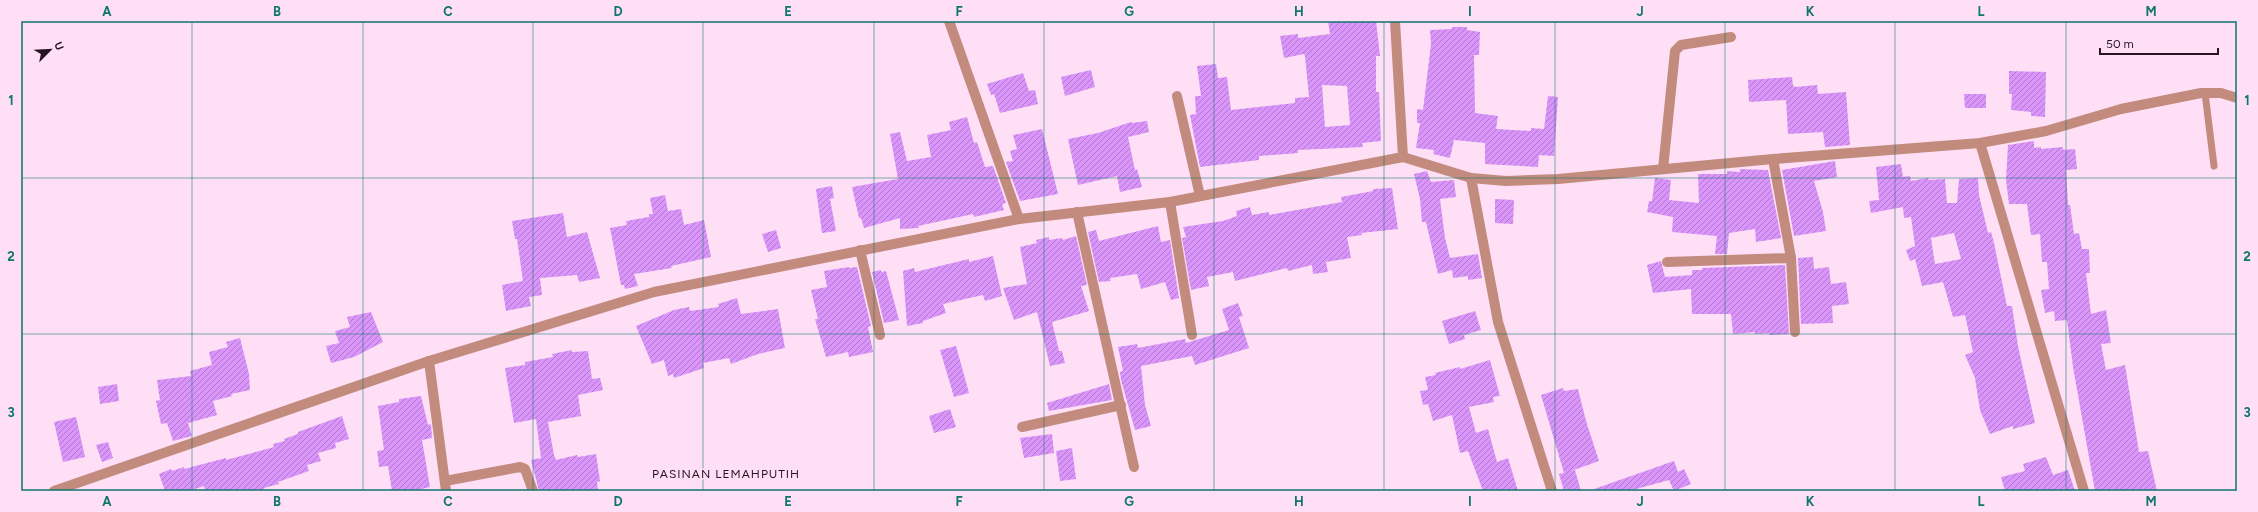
<svg xmlns="http://www.w3.org/2000/svg" width="2258" height="512" font-family="Figtree,sans-serif">
  <style>
    .building { fill: url(#building-hatch); fill-rule: evenodd }
    .lines { fill: none; stroke-linecap: round; stroke-linejoin: round }
    .service { stroke: #c28b7e; stroke-width: 7 }
    .minor { stroke: #c28b7e; stroke-width: 10 }
    .grid { fill: none; stroke: #0f766e; stroke-width: 1; stroke-opacity: 0.55 }
    .labels { text-anchor: middle; stroke-width: 3; stroke-linejoin: round; paint-order: stroke }
    .quarter-label { font-size: 12px; letter-spacing: 1px; fill: #261422; stroke: #fedff6 }
    .neatline { fill: none; stroke: #0f766e; stroke-width: 1.5 }
    .grid-label { font-size: 13px; text-anchor: middle; font-weight: bold; fill: #0f766e }
  </style>
  <defs>
    <pattern id="building-hatch" width="6" height="6" patternUnits="userSpaceOnUse"><rect width="6" height="6" fill="#da95fa"/><path d="M-1 1l2-2M0 6l6-6M5 7l2-2" fill="none" stroke="#b178ca"/></pattern>
  </defs>
  <rect width="100%" height="100%" fill="#fedff6"/>
  <g class="building">
    <path d="M 1328,21 L 1376,21 L 1380,56 L 1376,56 L 1376,92 L 1379,92 L 1381,141 L 1362,143 L 1363,147 L 1298,150 L 1298,153 L 1259,156 L 1259,160 L 1200,167 L 1190,115 L 1196,114 L 1195,96 L 1201,96 L 1197,66 L 1216,64 L 1218,78 L 1227,77 L 1231,110 L 1295,103 L 1295,98 L 1309,97 L 1305,56 L 1304,54 L 1284,58 L 1280,36 L 1298,34 L 1298,38 L 1330,34 ZM 1322,85 L 1347,86 L 1350,125 L 1325,127 Z"/>
    <path d="M 1452,27 L 1467,27 L 1467,30 L 1480,32 L 1479,55 L 1474,55 L 1475,113 L 1498,116 L 1496,129 L 1531,131 L 1531,128 L 1544,129 L 1548,96 L 1558,97 L 1554,156 L 1539,155 L 1538,167 L 1485,164 L 1485,143 L 1454,140 L 1450,158 L 1433,154 L 1434,150 L 1416,148 L 1420,123 L 1417,123 L 1417,109 L 1423,110 L 1431,44 L 1430,30 L 1452,29 Z"/>
    <path d="M 1091,70 L 1095,87 L 1065,96 L 1061,77 Z"/>
    <path d="M 2009,71 L 2046,72 L 2045,117 L 2031,116 L 2031,112 L 2011,110 L 2012,94 L 2009,94 Z"/>
    <path d="M 1023,73 L 1029,91 L 1035,90 L 1038,104 L 1000,113 L 994,94 L 991,95 L 987,84 Z"/>
    <path d="M 1792,77 L 1793,86 L 1796,87 L 1817,85 L 1818,94 L 1846,92 L 1850,145 L 1825,147 L 1823,132 L 1788,134 L 1786,100 L 1749,102 L 1748,80 Z"/>
    <path d="M 1964,94 L 1986,94 L 1986,108 L 1965,108 Z"/>
    <path d="M 967,117 L 974,143 L 977,142 L 985,167 L 993,166 L 1006,203 L 1002,204 L 1004,210 L 974,217 L 973,214 L 918,226 L 919,228 L 900,229 L 900,218 L 864,228 L 861,218 L 859,218 L 852,187 L 898,179 L 890,134 L 900,132 L 907,161 L 931,157 L 927,135 L 951,130 L 949,122 Z"/>
    <path d="M 1147,121 L 1149,132 L 1128,137 L 1135,170 L 1137,169 L 1142,187 L 1120,192 L 1117,176 L 1078,185 L 1068,139 L 1098,133 L 1131,122 L 1132,123 Z"/>
    <path d="M 1042,129 L 1058,194 L 1020,201 L 1006,162 L 1013,161 L 1010,151 L 1017,149 L 1013,135 Z"/>
    <path d="M 2034,141 L 2034,148 L 2041,147 L 2041,149 L 2063,147 L 2063,150 L 2075,149 L 2077,169 L 2066,170 L 2068,205 L 2070,205 L 2074,234 L 2079,233 L 2082,249 L 2089,249 L 2090,273 L 2086,273 L 2091,314 L 2106,310 L 2111,343 L 2101,344 L 2106,370 L 2125,365 L 2139,452 L 2148,451 L 2157,491 L 2095,491 L 2073,367 L 2067,320 L 2055,321 L 2054,311 L 2045,313 L 2041,290 L 2049,289 L 2047,262 L 2042,262 L 2040,234 L 2031,235 L 2027,204 L 2009,204 L 2006,180 L 2008,145 Z"/>
    <path d="M 1835,161 L 1837,177 L 1814,181 L 1823,212 L 1826,231 L 1794,236 L 1782,170 Z"/>
    <path d="M 1901,164 L 1903,177 L 1910,176 L 1911,181 L 1928,178 L 1929,180 L 1945,179 L 1947,203 L 1957,203 L 1959,179 L 1978,178 L 1979,195 L 1988,233 L 1991,232 L 1994,243 L 2007,306 L 2012,306 L 2018,346 L 2035,423 L 2013,429 L 2013,426 L 1990,434 L 1980,410 L 1975,378 L 1965,355 L 1973,352 L 1965,315 L 1953,317 L 1943,282 L 1922,286 L 1915,259 L 1910,261 L 1906,250 L 1915,246 L 1911,217 L 1904,218 L 1903,207 L 1871,213 L 1869,201 L 1879,200 L 1876,167 ZM 1954,233 L 1961,259 L 1935,264 L 1931,238 Z"/>
    <path d="M 1740,169 L 1768,170 L 1781,238 L 1756,242 L 1755,229 L 1729,233 L 1727,254 L 1715,254 L 1717,236 L 1672,232 L 1673,217 L 1647,212 L 1649,201 L 1652,201 L 1655,178 L 1671,180 L 1669,200 L 1699,203 L 1698,174 L 1727,174 L 1727,171 L 1740,172 Z"/>
    <path d="M 1427,171 L 1431,182 L 1454,180 L 1456,197 L 1440,199 L 1445,238 L 1450,258 L 1478,254 L 1482,278 L 1468,280 L 1468,276 L 1453,278 L 1452,270 L 1438,274 L 1426,222 L 1422,222 L 1420,199 L 1414,174 Z"/>
    <path d="M 832,186 L 834,198 L 830,199 L 836,231 L 822,233 L 816,189 Z"/>
    <path d="M 1392,188 L 1398,229 L 1361,233 L 1362,235 L 1347,237 L 1351,258 L 1326,262 L 1328,272 L 1313,274 L 1312,265 L 1288,271 L 1287,268 L 1235,281 L 1233,272 L 1207,277 L 1209,286 L 1191,290 L 1182,238 L 1186,237 L 1183,227 L 1223,221 L 1237,216 L 1236,211 L 1250,207 L 1252,215 L 1269,212 L 1269,215 L 1342,202 L 1341,197 L 1373,191 L 1373,189 Z"/>
    <path d="M 665,195 L 668,211 L 681,209 L 684,225 L 704,220 L 711,257 L 671,266 L 672,268 L 634,274 L 638,286 L 625,289 L 624,285 L 621,285 L 610,228 L 627,225 L 626,221 L 649,217 L 649,214 L 653,214 L 650,198 Z"/>
    <path d="M 1495,199 L 1514,200 L 1513,224 L 1495,223 Z"/>
    <path d="M 563,213 L 567,237 L 587,232 L 600,278 L 579,282 L 577,275 L 540,278 L 542,295 L 529,297 L 531,306 L 506,311 L 502,285 L 523,281 L 517,239 L 515,239 L 512,221 Z"/>
    <path d="M 1158,226 L 1161,242 L 1170,240 L 1179,298 L 1171,300 L 1165,282 L 1141,289 L 1137,274 L 1110,278 L 1111,281 L 1099,282 L 1088,232 L 1096,230 L 1099,241 Z"/>
    <path d="M 776,230 L 781,248 L 768,252 L 762,234 Z"/>
    <path d="M 1076,236 L 1087,285 L 1081,286 L 1089,311 L 1052,322 L 1059,351 L 1062,351 L 1065,363 L 1050,366 L 1037,312 L 1014,320 L 1003,288 L 1027,284 L 1020,247 L 1037,243 L 1036,240 L 1049,237 L 1049,240 L 1062,238 L 1063,240 Z"/>
    <path d="M 993,256 L 1002,296 L 985,301 L 983,295 L 943,304 L 946,313 L 923,321 L 923,323 L 907,326 L 903,271 L 914,268 L 915,272 L 969,259 L 969,262 Z"/>
    <path d="M 1813,257 L 1814,269 L 1829,267 L 1831,284 L 1846,282 L 1849,304 L 1832,306 L 1833,323 L 1801,324 L 1798,258 Z"/>
    <path d="M 1661,261 L 1665,277 L 1692,275 L 1692,270 L 1702,270 L 1702,268 L 1785,265 L 1789,334 L 1769,335 L 1769,333 L 1755,334 L 1755,332 L 1733,334 L 1731,314 L 1692,314 L 1691,289 L 1653,293 L 1647,265 Z"/>
    <path d="M 849,267 L 849,268 L 857,267 L 871,326 L 868,327 L 873,352 L 849,357 L 848,352 L 826,357 L 815,319 L 818,319 L 811,290 L 827,287 L 824,271 Z"/>
    <path d="M 881,270 L 881,272 L 886,271 L 899,320 L 884,323 L 872,272 Z"/>
    <path d="M 737,298 L 741,314 L 778,309 L 785,348 L 758,354 L 731,364 L 729,358 L 703,363 L 704,368 L 674,378 L 673,374 L 668,376 L 664,360 L 652,364 L 636,326 L 674,310 L 689,307 L 690,311 L 719,307 L 718,304 Z"/>
    <path d="M 1238,303 L 1243,316 L 1239,317 L 1249,348 L 1195,365 L 1192,356 L 1141,366 L 1145,405 L 1151,426 L 1135,430 L 1121,380 L 1120,372 L 1123,371 L 1118,347 L 1137,344 L 1138,348 L 1185,339 L 1186,343 L 1229,330 L 1222,309 Z"/>
    <path d="M 1475,311 L 1481,330 L 1464,335 L 1465,339 L 1449,344 L 1442,321 Z"/>
    <path d="M 371,312 L 383,342 L 354,357 L 331,363 L 326,346 L 339,343 L 335,331 L 350,327 L 347,317 Z"/>
    <path d="M 240,338 L 249,374 L 250,390 L 231,394 L 232,396 L 213,401 L 217,415 L 188,423 L 192,436 L 173,441 L 167,423 L 161,424 L 156,401 L 160,400 L 157,380 L 191,376 L 190,371 L 212,365 L 209,352 L 228,347 L 226,342 Z"/>
    <path d="M 956,346 L 969,393 L 954,397 L 940,350 Z"/>
    <path d="M 572,350 L 572,352 L 588,351 L 592,379 L 600,378 L 603,390 L 578,395 L 581,416 L 548,422 L 554,455 L 556,460 L 577,455 L 578,457 L 596,454 L 600,481 L 597,482 L 598,491 L 539,491 L 531,460 L 541,458 L 536,419 L 514,423 L 505,368 L 525,365 L 525,362 L 553,357 L 552,354 Z"/>
    <path d="M 1490,360 L 1500,396 L 1493,397 L 1494,402 L 1469,407 L 1476,433 L 1488,429 L 1497,462 L 1508,458 L 1518,491 L 1483,491 L 1468,451 L 1460,453 L 1452,415 L 1433,421 L 1428,404 L 1423,405 L 1420,391 L 1428,390 L 1425,377 L 1436,375 L 1435,373 L 1460,367 L 1460,369 Z"/>
    <path d="M 117,384 L 119,401 L 100,404 L 98,387 Z"/>
    <path d="M 1109,384 L 1112,400 L 1049,411 L 1047,403 Z"/>
    <path d="M 1563,388 L 1564,391 L 1578,389 L 1586,421 L 1599,461 L 1571,471 L 1575,470 L 1581,491 L 1564,491 L 1559,474 L 1564,473 L 1541,395 Z"/>
    <path d="M 421,396 L 428,425 L 431,424 L 432,438 L 422,440 L 430,487 L 413,491 L 392,491 L 388,466 L 379,467 L 378,457 L 377,451 L 384,450 L 378,406 L 399,402 L 399,399 Z"/>
    <path d="M 950,409 L 956,427 L 934,433 L 929,416 Z"/>
    <path d="M 342,416 L 349,439 L 335,443 L 336,448 L 318,453 L 321,461 L 307,465 L 309,471 L 278,482 L 279,484 L 264,488 L 265,491 L 205,491 L 204,486 L 189,491 L 165,491 L 159,474 L 171,469 L 172,471 L 184,467 L 184,469 L 226,458 L 226,460 L 274,447 L 273,444 L 285,441 L 284,439 L 298,434 L 298,432 Z"/>
    <path d="M 76,417 L 85,457 L 63,462 L 54,422 Z"/>
    <path d="M 1052,434 L 1054,453 L 1024,458 L 1020,438 Z"/>
    <path d="M 108,442 L 113,458 L 102,462 L 96,445 Z"/>
    <path d="M 1072,448 L 1076,479 L 1060,481 L 1056,451 Z"/>
    <path d="M 2046,457 L 2053,475 L 2068,470 L 2075,491 L 2005,491 L 2001,477 L 2025,471 L 2023,464 Z"/>
    <path d="M 1674,461 L 1678,472 L 1684,469 L 1691,484 L 1674,491 L 1669,480 L 1629,491 L 1594,491 L 1594,489 Z"/>
  </g>
  <g class="lines">
    <path class="service" d="M 2205,93 L 2214,166"/>
    <g class="minor">
      <path d="M 949,21 L 1019,219"/>
      <path d="M 1177,96 L 1200,196"/>
      <path d="M 1980,143 L 2084,491"/>
      <path d="M 1403,157 L 1471,178 L 1506,181 L 1558,179 L 1773,159 L 1980,143 L 2046,131 L 2121,109 L 2201,93 L 2221,93 L 2237,98"/>
      <path d="M 1773,159 L 1791,258 L 1795,332"/>
      <path d="M 1663,169 L 1675,51 L 1681,45 L 1731,37"/>
      <path d="M 1471,178 L 1498,322 L 1552,491"/>
      <path d="M 1170,202 L 1192,335"/>
      <path d="M 1077,212 L 1134,467"/>
      <path d="M 860,250 L 880,335"/>
      <path d="M 1667,262 L 1791,258"/>
      <path d="M 429,361 L 446,491"/>
      <path d="M 1022,427 L 1121,405"/>
      <path d="M 445,481 L 520,467 L 525,469 L 533,491"/>
      <path d="M 54,491 L 429,361 L 654,292 L 1019,219 L 1170,202 L 1403,157 L 1395,21"/>
    </g>
  </g>
  <path class="grid" d="M 192,21 L 192,491M 363,21 L 363,491M 533,21 L 533,491M 703,21 L 703,491M 874,21 L 874,491M 1044,21 L 1044,491M 1214,21 L 1214,491M 1384,21 L 1384,491M 1555,21 L 1555,491M 1725,21 L 1725,491M 1895,21 L 1895,491M 2066,21 L 2066,491M 21,178 L 2237,178M 21,334 L 2237,334"/>
  <g class="labels">
    <g class="quarter-label">
      <text x="726" y="478">PASINAN LEMAHPUTIH</text>
    </g>
  </g>
  <rect width="2258" height="512" fill="none" stroke="#fedff6" stroke-width="44"/>
  <g transform="translate(50 50) rotate(66)" stroke="#fedff6" stroke-width="3" paint-order="stroke">
  <path d="M0-3L7 15L0 10L-7 15Z" fill="#261422"/>
  <text y="-6" font-size="11" font-weight="bold" text-anchor="middle" fill="#261422">U</text>
  </g>
  <path d="M2100 48v6h118v-6" fill="none" stroke="#261422" stroke-width="2"/>
  <text x="2106" y="48" font-size="12" fill="#261422" stroke="#fedff6" stroke-width="3" paint-order="stroke">50 m</text>
  <rect x="22" y="22" width="2214" height="468" class="neatline"/>
  <g class="grid-label">
    <text x="107" y="16">A</text>
    <text x="277" y="16">B</text>
    <text x="448" y="16">C</text>
    <text x="618" y="16">D</text>
    <text x="788" y="16">E</text>
    <text x="959" y="16">F</text>
    <text x="1129" y="16">G</text>
    <text x="1299" y="16">H</text>
    <text x="1470" y="16">I</text>
    <text x="1640" y="16">J</text>
    <text x="1810" y="16">K</text>
    <text x="1981" y="16">L</text>
    <text x="2151" y="16">M</text>
    <text x="11" y="105">1</text>
    <text x="2247" y="105">1</text>
    <text x="11" y="261">2</text>
    <text x="2247" y="261">2</text>
    <text x="11" y="417">3</text>
    <text x="2247" y="417">3</text>
    <text x="107" y="506">A</text>
    <text x="277" y="506">B</text>
    <text x="448" y="506">C</text>
    <text x="618" y="506">D</text>
    <text x="788" y="506">E</text>
    <text x="959" y="506">F</text>
    <text x="1129" y="506">G</text>
    <text x="1299" y="506">H</text>
    <text x="1470" y="506">I</text>
    <text x="1640" y="506">J</text>
    <text x="1810" y="506">K</text>
    <text x="1981" y="506">L</text>
    <text x="2151" y="506">M</text>
  </g>
</svg>
